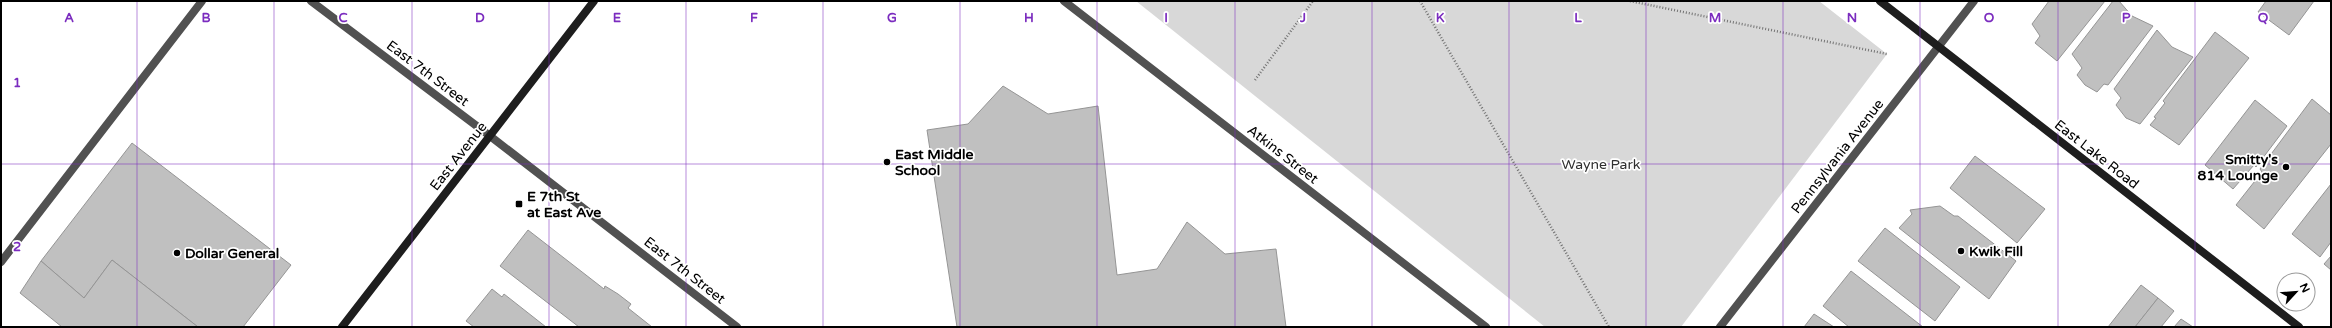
<svg xmlns="http://www.w3.org/2000/svg" width="2332" height="328" font-family="'Varela Round',sans-serif">
  <style>
    .green { fill: #d8d8d8 }
    .building { fill: #c0c0c0; stroke: #959595 }
    .lines { fill: none; stroke-linecap: round; stroke-linejoin: round }
    .path { stroke: #737373; stroke-width: 2.5; stroke-dasharray: 1 2; stroke-linecap: butt }
    .lane { stroke: #515151; stroke-width: 8 }
    .street { stroke: #515151; stroke-width: 8 }
    .secondary { stroke: #1e1e1e; stroke-width: 8 }
    .grid { fill: none; stroke: #7b2cbf; stroke-width: 1; stroke-opacity: 0.55 }
    .poi-dot { fill: #000; stroke: #fff; stroke-width: 1.5 }
    .labels { text-anchor: middle; stroke-width: 3.5; stroke-linejoin: round; paint-order: stroke }
    .street-label { font-size: 14px; fill: #000; stroke: #fff }
    .poi-label { font-size: 14px; font-weight: bold; fill: #000; stroke: #fff; text-anchor: start }
    .park-label { font-size: 14px; fill: #2f2f2f; stroke: #fff }
    .grid-label { font-size: 13px; text-anchor: middle; font-weight: bold; fill: #7b2cbf; stroke: #fff; stroke-width: 3.5; stroke-linejoin: round; paint-order: stroke }
  </style>
  <rect width="100%" height="100%" fill="#fff"/>
  <path class="green" d="M 1136,1 L 1819,1 L 1887,54 L 1681,327 L 1545,327 Z"/>
  <g class="building">
    <path d="M 2049,1 L 2105,1 L 2057,61 L 2035,43 L 2040,36 L 2032,24 Z"/>
    <path d="M 2113,1 L 2119,1 L 2132,16 L 2153,26 L 2108,85 L 2104,84 L 2097,92 L 2085,85 L 2077,75 L 2082,68 L 2072,54 Z"/>
    <path d="M 2266,1 L 2314,1 L 2289,35 L 2258,12 Z"/>
    <path d="M 2157,30 L 2172,47 L 2193,57 L 2140,124 L 2126,118 L 2116,105 L 2121,98 L 2114,89 Z"/>
    <path d="M 2215,32 L 2249,58 L 2179,145 L 2150,125 L 2156,118 L 2154,117 L 2165,103 L 2163,101 Z"/>
    <path d="M 1003,86 L 1048,114 L 1098,106 L 1117,275 L 1157,269 L 1187,222 L 1225,254 L 1276,249 L 1286,327 L 957,327 L 927,130 L 968,124 Z"/>
    <path d="M 2312,99 L 2331,115 L 2331,144 L 2264,229 L 2236,205 L 2262,172 L 2260,169 Z"/>
    <path d="M 2255,100 L 2287,126 L 2256,167 L 2254,165 L 2233,189 L 2205,165 Z"/>
    <path d="M 132,143 L 291,265 L 243,327 L 198,327 L 112,260 L 84,298 L 41,261 Z"/>
    <path d="M 1975,156 L 2045,209 L 2017,243 L 1950,188 Z"/>
    <path d="M 2331,184 L 2331,242 L 2320,257 L 2292,234 Z"/>
    <path d="M 1940,206 L 1954,216 L 1958,216 L 2016,261 L 1989,299 L 1899,228 L 1912,214 L 1910,210 Z"/>
    <path d="M 1885,228 L 1960,287 L 1935,321 L 1858,261 Z"/>
    <path d="M 528,230 L 604,289 L 605,286 L 618,294 L 631,304 L 628,308 L 652,327 L 579,327 L 500,266 Z"/>
    <path d="M 2331,256 L 2331,270 L 2324,264 Z"/>
    <path d="M 112,260 L 198,327 L 62,327 L 20,293 L 41,261 L 84,298 Z"/>
    <path d="M 1851,271 L 1923,327 L 1849,327 L 1823,306 Z"/>
    <path d="M 2141,285 L 2158,298 L 2135,327 L 2108,327 Z"/>
    <path d="M 492,289 L 502,297 L 504,294 L 546,327 L 474,327 L 466,321 Z"/>
    <path d="M 2158,298 L 2174,311 L 2161,327 L 2135,327 Z"/>
    <path d="M 1814,314 L 1834,327 L 1804,327 Z"/>
    <path d="M 2181,319 L 2193,327 L 2174,327 Z"/>
  </g>
  <g class="lines">
    <g class="path">
      <path d="M 1420,1 L 1609,327"/>
      <path d="M 1630,1 L 1887,54"/>
      <path d="M 1255,80 L 1313,1"/>
    </g>
    <path class="lane" d="M 1,262 L 202,1"/>
    <g class="street">
      <path d="M 311,1 L 490,136 L 737,327"/>
      <path d="M 1064,1 L 1486,327"/>
      <path d="M 1720,327 L 1974,1"/>
    </g>
    <g class="secondary">
      <path d="M 1880,1 L 2299,327"/>
      <path d="M 342,327 L 594,1"/>
    </g>
  </g>
  <path class="grid" d="M 137,1 L 137,327M 274,1 L 274,327M 412,1 L 412,327M 549,1 L 549,327M 686,1 L 686,327M 823,1 L 823,327M 960,1 L 960,327M 1097,1 L 1097,327M 1235,1 L 1235,327M 1372,1 L 1372,327M 1509,1 L 1509,327M 1646,1 L 1646,327M 1783,1 L 1783,327M 1920,1 L 1920,327M 2058,1 L 2058,327M 2195,1 L 2195,327M 1,164 L 2331,164"/>
  <g class="poi-dot">
    <circle cx="887" cy="162" r="4"/>
    <circle cx="2286" cy="167" r="4"/>
    <rect x="515" y="200" width="8" height="8" rx="2"/>
    <circle cx="1961" cy="251" r="4"/>
    <circle cx="177" cy="253" r="4"/>
  </g>
  <g class="labels">
    <g class="street-label">
      <text transform="translate(428 73) rotate(37)" y="5">East 7th Street</text>
      <text transform="translate(1283 154) rotate(38)" y="5">Atkins Street</text>
      <text transform="translate(2097 154) rotate(38)" y="5">East Lake Road</text>
      <text transform="translate(458 156) rotate(-52)" y="5">East Avenue</text>
      <text transform="translate(1837 156) rotate(-52)" y="5">Pennsylvania Avenue</text>
      <text transform="translate(685 270) rotate(38)" y="5">East 7th Street</text>
    </g>
    <g class="poi-label">
      <text x="895" y="159">East Middle<tspan x="895" dy="16">School</tspan></text>
      <text x="2278" y="164" text-anchor="end">Smitty's<tspan x="2278" dy="16">814 Lounge</tspan></text>
      <text x="527" y="201">E 7th St<tspan x="527" dy="16">at East Ave</tspan></text>
      <text x="1969" y="256">Kwik Fill</text>
      <text x="185" y="258">Dollar General</text>
    </g>
    <g class="park-label">
      <text x="1601" y="169">Wayne Park</text>
    </g>
  </g>
  <g class="grid-label">
    <text x="69" y="22">A</text>
    <text x="206" y="22">B</text>
    <text x="343" y="22">C</text>
    <text x="480" y="22">D</text>
    <text x="617" y="22">E</text>
    <text x="754" y="22">F</text>
    <text x="892" y="22">G</text>
    <text x="1029" y="22">H</text>
    <text x="1166" y="22">I</text>
    <text x="1303" y="22">J</text>
    <text x="1440" y="22">K</text>
    <text x="1578" y="22">L</text>
    <text x="1715" y="22">M</text>
    <text x="1852" y="22">N</text>
    <text x="1989" y="22">O</text>
    <text x="2126" y="22">P</text>
    <text x="2263" y="22">Q</text>
    <text x="17" y="87">1</text>
    <text x="17" y="251">2</text>
  </g>
  <rect width="2332" height="328" fill="none" stroke="#000000" stroke-width="4"/>
  <g transform="translate(2296 292) rotate(64)"><circle r="19" fill="#ffffff" stroke="#999999"/>
  <path d="M0-3L7 15L0 10L-7 15Z" fill="#000000"/>
  <text y="-6" font-size="11" font-weight="bold" text-anchor="middle" fill="#000000">N</text>
  </g>
</svg>
